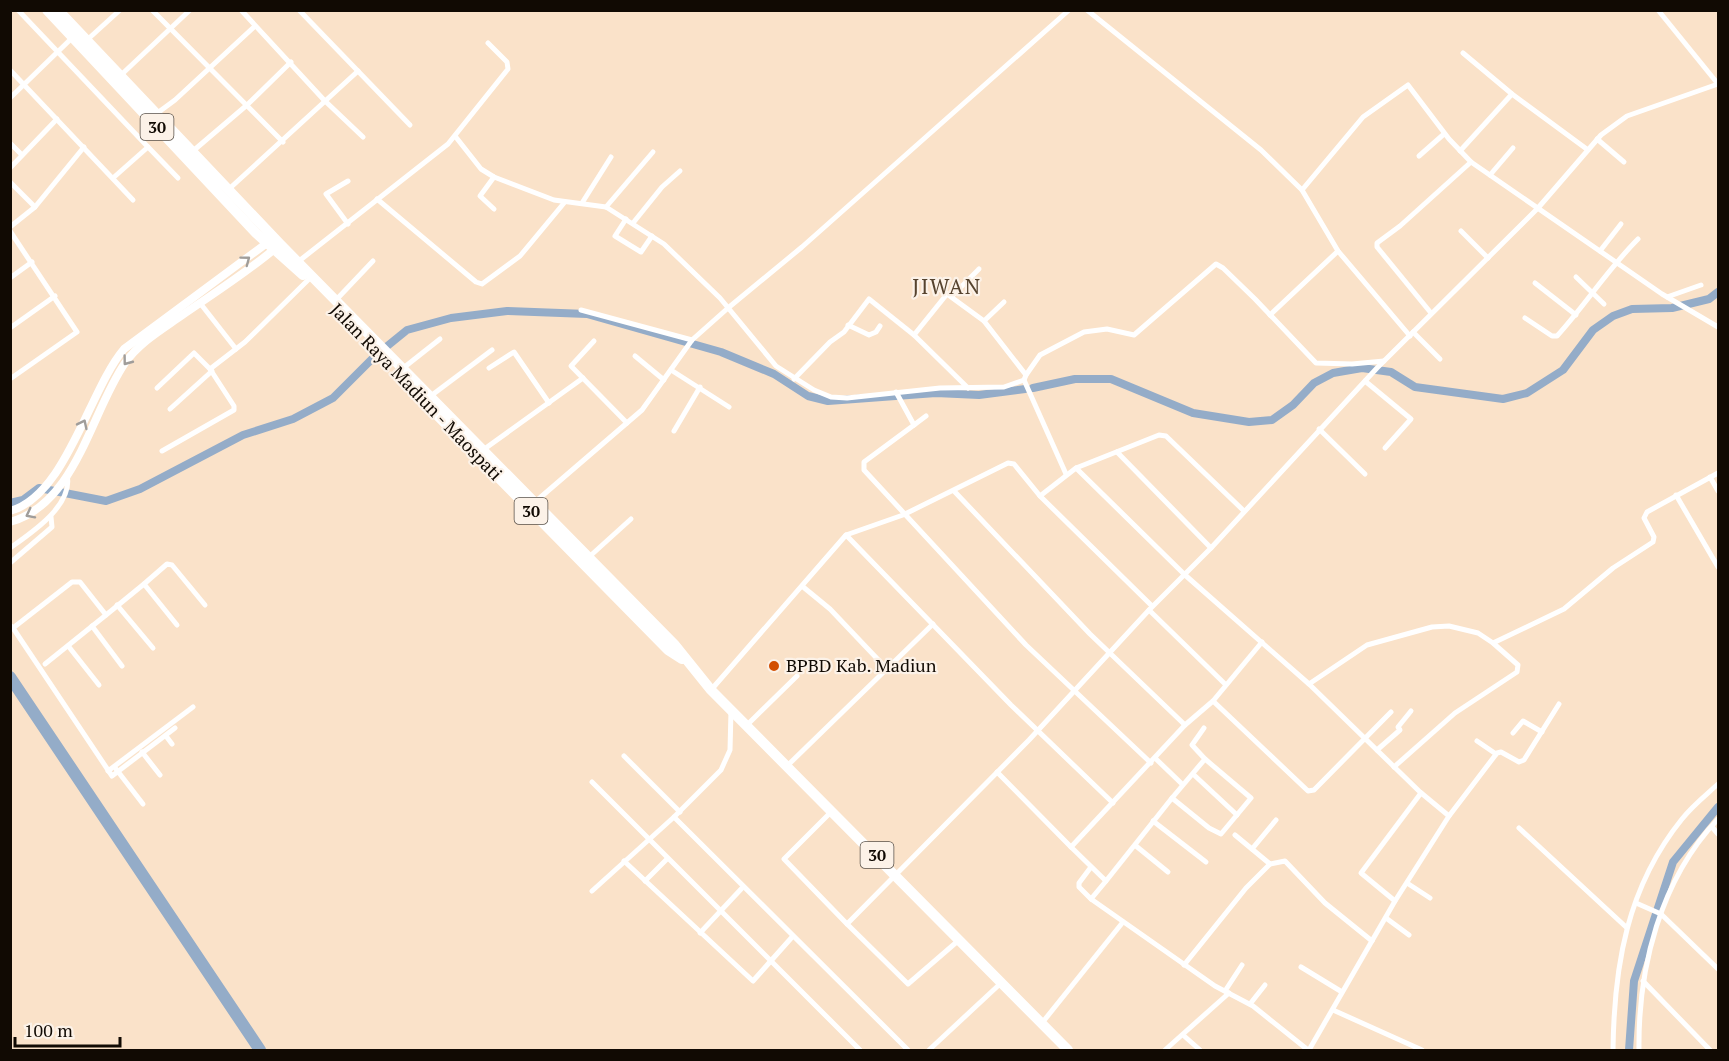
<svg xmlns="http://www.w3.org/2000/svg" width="1729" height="1061" font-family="'PT Serif',serif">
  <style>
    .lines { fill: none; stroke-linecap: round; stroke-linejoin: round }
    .canal { stroke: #94acc8; stroke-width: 8 }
    .river { stroke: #94acc8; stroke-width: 12 }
    .street { stroke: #fff; stroke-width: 5 }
    .secondary { stroke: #fff; stroke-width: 8 }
    .highway { stroke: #fff; stroke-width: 10 }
    .oneway { stroke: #a09d9a }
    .poi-dot { fill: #d24e00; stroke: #fcf2e8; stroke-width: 2 }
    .labels { text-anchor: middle; stroke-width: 4.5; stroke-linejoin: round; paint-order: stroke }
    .shield { fill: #fcf2e8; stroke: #585048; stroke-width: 1.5 }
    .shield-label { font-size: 16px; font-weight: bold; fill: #110a03 }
    .street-label { font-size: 18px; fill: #110a03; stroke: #fcf2e8 }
    .poi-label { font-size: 18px; fill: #110a03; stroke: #fcf2e8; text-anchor: start }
    .quarter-label { font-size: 21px; letter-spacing: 1.5px; fill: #56432e; stroke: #fcf2e8 }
  </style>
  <rect width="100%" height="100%" fill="#fae2c9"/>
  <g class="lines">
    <g class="canal">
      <path d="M 1033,388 L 1075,379 L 1111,379 L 1193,413 L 1249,422 L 1272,420 L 1293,405 L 1314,383 L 1333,373 L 1362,368 L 1391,372 L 1415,387 L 1503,399 L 1527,393 L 1563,370 L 1593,330 L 1613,316 L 1632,309 L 1672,308 L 1709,299 L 1718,292"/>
      <path d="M 10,503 L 23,500 L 39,488 L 106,501 L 140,489 L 243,435 L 293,419 L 333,398 L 375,356 L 407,330 L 451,318 L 507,311 L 587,314 L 721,352 L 774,374 L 808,396 L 828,401 L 936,393 L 979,395 L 1025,389"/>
      <path d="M 1629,1050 L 1634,981 L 1673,862 L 1718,807"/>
    </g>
    <path class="river" d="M 10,677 L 260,1050"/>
    <g class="street">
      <path d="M 18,10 L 148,147 L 113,178"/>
      <path d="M 152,10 L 283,142"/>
      <path d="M 241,10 L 324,100 L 363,137"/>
      <path d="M 299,10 L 410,125"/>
      <path d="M 1087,10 L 1261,150 L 1302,190 L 1338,251 L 1410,336"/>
      <path d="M 1658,10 L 1718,84"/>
      <path d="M 87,40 L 120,10"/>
      <path d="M 1463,53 L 1512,94 L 1588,150"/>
      <path d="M 10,70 L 133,200"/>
      <path d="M 121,75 L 190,10"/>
      <path d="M 10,98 L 74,36"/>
      <path d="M 156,114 L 175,100 L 255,26"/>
      <path d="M 455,136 L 481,169 L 494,177 L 554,200 L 606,207 L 664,244 L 720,298 L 776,366 L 814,390 L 831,397 L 847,398 L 940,388 L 1004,387 L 1024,380 L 1026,375 L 984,321 L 947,294"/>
      <path d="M 1597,139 L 1624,162"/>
      <path d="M 10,143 L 22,155"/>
      <path d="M 148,147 L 178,178"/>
      <path d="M 193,151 L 247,105 L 291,62"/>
      <path d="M 1460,151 L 1512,94"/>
      <path d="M 1419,156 L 1444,134"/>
      <path d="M 10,168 L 57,119"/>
      <path d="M 1490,175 L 1513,148"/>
      <path d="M 10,182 L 35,207"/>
      <path d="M 229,189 L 358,71"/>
      <path d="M 1302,190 L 1363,117 L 1408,85 L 1449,139 L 1471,162 L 1662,294 L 1718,327"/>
      <path d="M 377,199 L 476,282 L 482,284 L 520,256 L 564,203"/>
      <path d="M 582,203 L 611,157"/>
      <path d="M 606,207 L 653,152"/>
      <path d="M 494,209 L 480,196 L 494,177"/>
      <path d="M 626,219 L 615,236 L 641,252 L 652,236"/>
      <path d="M 633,223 L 662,187 L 680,171"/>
      <path d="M 348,224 L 326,194 L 348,181"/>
      <path d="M 10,227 L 35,207 L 84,147"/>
      <path d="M 10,231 L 77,332 L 10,379"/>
      <path d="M 1461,231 L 1488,258"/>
      <path d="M 1600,251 L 1621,224"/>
      <path d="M 299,261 L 448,144 L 508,69 L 507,62 L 488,43"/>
      <path d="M 1576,277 L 1604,304"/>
      <path d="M 10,278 L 32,262"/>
      <path d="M 1535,283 L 1576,315"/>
      <path d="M 952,296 L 979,269"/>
      <path d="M 1667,297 L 1701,285"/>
      <path d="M 336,300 L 373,261"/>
      <path d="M 200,303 L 236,349"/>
      <path d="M 581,310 L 692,340"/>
      <path d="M 1431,313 L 1377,247 L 1377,243 L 1400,226 L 1471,162"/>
      <path d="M 1270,315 L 1338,251"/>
      <path d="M 1525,318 L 1552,336 L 1557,336 C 1586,304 1608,269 1638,239"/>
      <path d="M 984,321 L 1004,302"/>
      <path d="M 848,325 L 869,335 L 876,332 L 880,326"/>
      <path d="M 10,328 L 55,296"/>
      <path d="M 1413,332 L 1440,359"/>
      <path d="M 914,335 L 947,294 L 933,285"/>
      <path d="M 594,341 L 571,366 L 627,423"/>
      <path d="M 635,356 L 664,380"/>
      <path d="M 489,368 L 514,352 L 549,403"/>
      <path d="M 402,369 L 440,339"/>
      <path d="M 671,370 L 729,407"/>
      <path d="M 1026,375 L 1040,355 L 1084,332 L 1107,329 L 1134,335 L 1216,264 L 1223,268 L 1255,299 L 1316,363 L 1352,364 L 1384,361"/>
      <path d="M 794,379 L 830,342 L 844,332 L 869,299 L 914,335 L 968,388"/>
      <path d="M 1024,380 L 1066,474"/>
      <path d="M 1365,381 L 1411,419 L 1385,448"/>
      <path d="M 157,388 L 194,353 L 210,369"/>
      <path d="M 896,392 L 914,425 L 864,462 L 864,470 L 1026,645 L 1151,763"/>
      <path d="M 424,401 L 492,350"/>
      <path d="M 170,409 L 212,371"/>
      <path d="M 914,425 L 926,416"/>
      <path d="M 1319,429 L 1365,474"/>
      <path d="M 674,431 L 700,387"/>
      <path d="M 483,450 L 583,378"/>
      <path d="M 162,451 L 234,410 L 234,406 L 210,369 L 245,342 L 308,280"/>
      <path d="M 1117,452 L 1211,548"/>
      <path d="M 1076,468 L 1185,575 L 1309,684 L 1367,645 L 1432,627 L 1449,626 L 1478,633 L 1493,643 L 1564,609 L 1613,568 L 1653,542 L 1654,537 L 1644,518 L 1647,512 L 1718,473"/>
      <path d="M 1710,477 L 1718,491"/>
      <path d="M 954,491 L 1090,634 L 1185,725"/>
      <path d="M 1676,495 L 1718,567"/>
      <path d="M 1040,496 L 1076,468 L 1159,435 L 1166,436 L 1244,511"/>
      <path d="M 535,502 L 642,410 L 692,340 L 728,308 L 802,247 L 1069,10"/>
      <path d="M 846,535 L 1011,705 L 1113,803"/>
      <path d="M 10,548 C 31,533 74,505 67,475"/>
      <path d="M 589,557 L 631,519"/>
      <path d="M 10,563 L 52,527 L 51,517"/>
      <path d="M 144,584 L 167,564 L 172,565 L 205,605"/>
      <path d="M 802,586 L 830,609 L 886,668"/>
      <path d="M 117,605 L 153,648"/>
      <path d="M 1149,610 L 1225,684"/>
      <path d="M 10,625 L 13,628 L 72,582 L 80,582 L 106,615 L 144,584 L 177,625"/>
      <path d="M 92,626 L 122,666"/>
      <path d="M 13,628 L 112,776 L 175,728"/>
      <path d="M 69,647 L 99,685"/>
      <path d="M 45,664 L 106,615"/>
      <path d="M 1309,684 L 1420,792 L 1449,816 L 1395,901 L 1309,1050"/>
      <path d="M 711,690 L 846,535 L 903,515 L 1008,463 L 1014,464 L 1040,496 L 1152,606"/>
      <path d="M 1213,701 L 1308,791 L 1314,790 L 1391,712"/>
      <path d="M 747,725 L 797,676"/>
      <path d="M 1513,733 L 1523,721 L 1542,732"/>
      <path d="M 166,736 L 172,744"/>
      <path d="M 1477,741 L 1496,754"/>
      <path d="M 1377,750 L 1400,730 L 1398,727 L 1411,711"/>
      <path d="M 142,752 L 160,775"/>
      <path d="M 624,756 L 680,812"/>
      <path d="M 1155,758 L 1182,784"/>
      <path d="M 1205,759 L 1251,798 L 1221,834 L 1209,828 L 1172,798 L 1106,881 L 1071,847 L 1185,725 L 1213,701 L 1262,642"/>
      <path d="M 787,766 L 933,624"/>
      <path d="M 1394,767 L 1455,713 L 1517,672 L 1518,665 L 1493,643"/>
      <path d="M 116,769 L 143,804"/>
      <path d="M 108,771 L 193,707"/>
      <path d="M 997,772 L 1071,847"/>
      <path d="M 1193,774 L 1237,815"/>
      <path d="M 592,782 L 860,1050"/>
      <path d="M 1172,798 L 1205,759 L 1192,745 L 1204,728"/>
      <path d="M 831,812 L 784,859 L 847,924 L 1029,740 L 1149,610 L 1211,548 L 1377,368 L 1538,208 L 1601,135 L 1627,116 L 1718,84"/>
      <path d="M 1449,816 L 1497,753 L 1501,752 L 1519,762 L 1524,760 L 1559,704"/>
      <path d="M 674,817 L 908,1050"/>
      <path d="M 1153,821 L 1206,862"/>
      <path d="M 1712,827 L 1718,834"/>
      <path d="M 1519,828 L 1626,927"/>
      <path d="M 1235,835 L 1270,864 L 1285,861 L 1325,903 L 1372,941"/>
      <path d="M 1136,846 L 1168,872"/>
      <path d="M 1252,849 L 1276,820"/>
      <path d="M 624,861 L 753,981 L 793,936"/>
      <path d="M 1091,867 L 1079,883 L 1079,887 L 1091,899 L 1215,986 L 1253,1006 L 1308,1050"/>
      <path d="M 645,881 L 667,859"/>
      <path d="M 1407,883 L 1430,898"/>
      <path d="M 592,891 L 674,817 L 721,770 L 730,750 L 731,711"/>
      <path d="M 1091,899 L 1106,881"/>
      <path d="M 1395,901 L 1361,873 L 1421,793"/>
      <path d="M 1636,903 L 1661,914 L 1718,969"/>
      <path d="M 1386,918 L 1409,935"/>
      <path d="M 847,924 L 908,984 L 959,940"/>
      <path d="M 700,933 L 743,887"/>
      <path d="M 1184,965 L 1246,888 L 1270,864"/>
      <path d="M 1301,967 L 1342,992"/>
      <path d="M 1643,981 L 1710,1050"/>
      <path d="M 1225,991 L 1242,965"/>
      <path d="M 1250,1004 L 1265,985"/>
      <path d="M 1333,1010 L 1422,1050"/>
      <path d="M 1042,1023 L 1123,922"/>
      <path d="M 1183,1035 L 1200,1050"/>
      <path d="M 929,1050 L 1001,983"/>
      <path d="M 1165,1050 L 1229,993"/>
      <path d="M 1613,1050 C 1614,966 1627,887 1682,819 C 1692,806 1706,795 1718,784"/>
      <path d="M 1639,1050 C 1638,968 1660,880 1718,819"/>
    </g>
    <g class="secondary">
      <path d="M 10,511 C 66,496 89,390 124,349 L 271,240"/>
      <path d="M 10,522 C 76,504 91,412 125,363 C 139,343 161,330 181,316 C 214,293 248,272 278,246"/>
    </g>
    <g class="highway">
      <path d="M 47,10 L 256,233 L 303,275"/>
      <path d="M 58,10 L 280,244 L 674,644 L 711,690 L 1068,1050"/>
      <path d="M 432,410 L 668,650 L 682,659"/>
    </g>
  </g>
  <defs><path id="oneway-chevron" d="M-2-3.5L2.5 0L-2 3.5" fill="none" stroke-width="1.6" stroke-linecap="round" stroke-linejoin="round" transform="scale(1.5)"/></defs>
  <g class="oneway">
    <use href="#oneway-chevron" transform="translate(246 260) rotate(-37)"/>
    <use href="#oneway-chevron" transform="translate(127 361) rotate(127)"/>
    <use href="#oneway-chevron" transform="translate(83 424) rotate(-64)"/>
    <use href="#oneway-chevron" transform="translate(30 514) rotate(153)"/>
  </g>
  <circle class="poi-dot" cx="774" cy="666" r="6"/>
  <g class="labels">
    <g class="shield">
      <rect x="140.5" y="114" width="33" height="26" rx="4.5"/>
      <rect x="514.5" y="498" width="33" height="26" rx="4.5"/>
      <rect x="860.5" y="842" width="33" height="26" rx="4.5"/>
    </g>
    <g class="shield-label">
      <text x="157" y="133">30</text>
      <text x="531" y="517">30</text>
      <text x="877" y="861">30</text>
    </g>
    <g class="street-label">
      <text transform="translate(416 392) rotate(46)" y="6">Jalan Raya Madiun - Maospati</text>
    </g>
    <g class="poi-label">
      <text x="786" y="672">BPBD Kab. Madiun</text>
    </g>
    <g class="quarter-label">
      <text x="947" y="294">JIWAN</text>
    </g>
  </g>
  <rect width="1729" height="1061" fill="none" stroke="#110a03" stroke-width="24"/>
  <path d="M15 1037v9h105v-9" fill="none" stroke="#110a03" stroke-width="3"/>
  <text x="24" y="1037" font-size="18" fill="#110a03" stroke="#fcf2e8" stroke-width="4.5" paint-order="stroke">100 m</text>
</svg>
